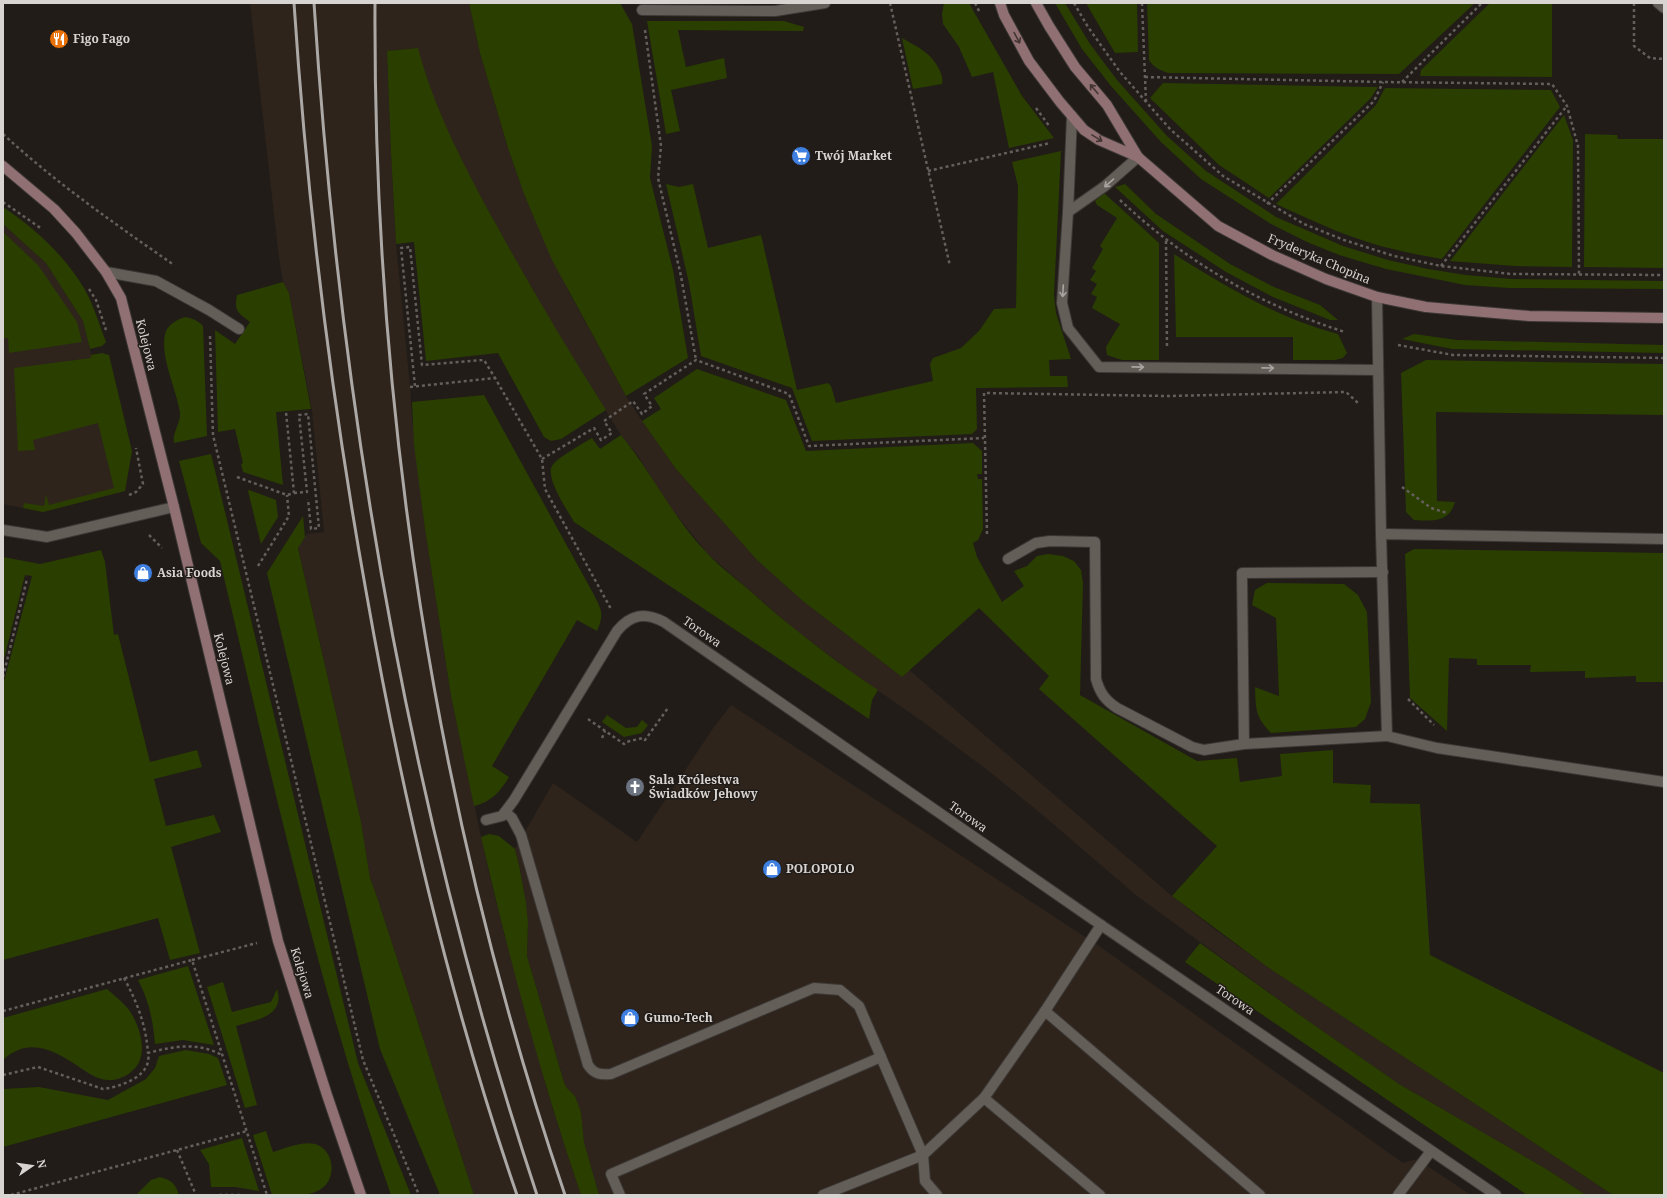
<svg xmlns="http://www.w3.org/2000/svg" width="1667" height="1198" font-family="'Noto Serif',serif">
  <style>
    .built { fill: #2e241c }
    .green { fill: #2a3e00 }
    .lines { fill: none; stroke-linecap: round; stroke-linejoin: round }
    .lane-casing { stroke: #3c3835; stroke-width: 12 }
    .street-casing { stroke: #3c3835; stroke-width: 12 }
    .secondary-casing { stroke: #3c3835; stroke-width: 12 }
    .path { stroke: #645f5c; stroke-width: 2.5; stroke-dasharray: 3 3; stroke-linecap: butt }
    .lane { stroke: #645e59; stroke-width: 10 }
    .street { stroke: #645e59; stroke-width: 10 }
    .secondary { stroke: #917073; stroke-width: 10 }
    .rail { stroke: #aca8a5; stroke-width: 3 }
    .oneway { stroke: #433533 }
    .oneway2 { stroke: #aaa5a1 }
    .labels { text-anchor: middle; stroke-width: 3; stroke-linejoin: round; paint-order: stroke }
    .poi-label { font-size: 12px; font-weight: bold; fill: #d8d4d1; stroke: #211c18; text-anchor: start }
    .street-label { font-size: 12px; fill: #d8d4d1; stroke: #211c18 }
  </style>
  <rect width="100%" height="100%" fill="#211c18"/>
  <g class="built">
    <path d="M 250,3 L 469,3 L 480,53 L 508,148 L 524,194 L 569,292 L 626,396 L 642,421 L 676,469 L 757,560 L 804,602 L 902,677 L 909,670 L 1172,896 L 1213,928 L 1266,966 L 1613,1195 L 1586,1195 L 1548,1170 L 1399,1084 L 1304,1018 L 1137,896 L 1045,817 L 990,772 L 926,724 L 850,671 L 793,628 L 707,553 L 667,503 L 638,456 L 621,435 L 552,324 L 510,250 L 465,168 L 444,123 L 432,94 L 417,48 L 387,51 L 391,153 L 396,244 L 410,387 L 412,418 L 425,529 L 451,696 L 488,869 L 504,933 L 551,1103 L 581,1195 L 474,1195 L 377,897 L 370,878 L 361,822 L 298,547 L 307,534 L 324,532 L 312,410 L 289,293 L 283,282 L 279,258 Z"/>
    <path d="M 3,224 L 46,263 L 83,321 L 125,491 L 43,512 L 3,504 Z"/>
    <path d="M 731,705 L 1102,948 L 1403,1163 L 1417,1159 L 1471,1195 L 599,1195 L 584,1142 L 581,1112 L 575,1096 L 566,1087 L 563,1079 L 527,956 L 528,925 L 526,902 L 519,865 L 515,849 L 553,783 L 637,842 L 714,727 Z"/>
  </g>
  <g class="green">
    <path d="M 469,3 L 620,3 L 632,24 L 652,146 L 650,178 L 673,270 L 688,358 L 626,396 L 552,260 L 524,194 L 508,148 L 480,53 Z"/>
    <path d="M 944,3 L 969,3 L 1022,96 L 1054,138 L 1009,148 L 993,72 L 972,77 L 959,47 L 943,24 L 942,14 Z"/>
    <path d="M 1055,3 L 1065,3 L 1090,44 L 1117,80 L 1167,136 L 1206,171 L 1276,217 L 1343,246 L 1388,260 L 1428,269 L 1466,275 L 1511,279 L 1664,281 L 1664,289 L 1509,288 L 1465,285 L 1386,269 L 1339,255 L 1307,242 L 1271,224 L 1201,179 L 1161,142 L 1111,86 L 1082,49 Z"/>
    <path d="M 1086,3 L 1137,3 L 1138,52 L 1115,53 Z"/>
    <path d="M 1147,3 L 1475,3 L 1399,74 L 1168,73 C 1160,70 1154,68 1149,60 Z"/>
    <path d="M 1490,3 L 1552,3 L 1552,77 L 1420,76 L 1421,70 Z"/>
    <path d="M 647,21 L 784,21 L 804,27 L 803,31 L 678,30 L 686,67 L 724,58 L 727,78 L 671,90 L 680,131 L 666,134 Z"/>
    <path d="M 902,38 C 919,48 931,52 940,71 C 942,76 943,79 942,84 L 913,89 Z"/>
    <path d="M 418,48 C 434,108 462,162 492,217 C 528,283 566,347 606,410 L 561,439 L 551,441 L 544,437 L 498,353 L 426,361 L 414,242 L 396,244 L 391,153 L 387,51 Z"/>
    <path d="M 1163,83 L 1369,87 L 1378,87 L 1371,98 L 1269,198 L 1219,165 L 1150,98 Z"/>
    <path d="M 1385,88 L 1551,90 L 1560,107 L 1442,259 C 1427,256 1412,254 1397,250 C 1355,241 1315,222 1276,204 L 1376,105 Z"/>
    <path d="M 1564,115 L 1573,140 L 1572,267 L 1515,266 L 1450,261 Z"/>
    <path d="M 1585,134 L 1617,135 L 1618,139 L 1664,139 L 1664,268 L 1584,267 Z"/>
    <path d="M 1061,151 L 1054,295 L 1056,313 L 1071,359 L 1049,360 L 1050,376 L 1067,376 L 1068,387 L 976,388 L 977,429 L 972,434 L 812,441 L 792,388 L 701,356 L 689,283 L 666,184 L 679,187 L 693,184 L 708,248 L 761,235 L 797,390 L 828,383 L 831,386 L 836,403 L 933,381 L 930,364 L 933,358 L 961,348 L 979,331 L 994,309 L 1016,308 L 1018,186 L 1012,162 Z"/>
    <path d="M 1125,184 L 1156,214 L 1230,264 L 1274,287 L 1320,305 L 1338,320 L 1330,320 L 1273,297 L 1226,272 L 1163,231 L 1115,187 Z"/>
    <path d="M 1104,193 L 1159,243 L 1159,360 L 1122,360 L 1107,355 L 1106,347 L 1120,324 L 1092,308 L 1097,297 L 1091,294 L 1097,284 L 1090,280 L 1096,271 L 1092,268 L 1103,249 L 1100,246 L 1117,218 L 1097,205 L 1095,201 Z"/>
    <path d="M 3,207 C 35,228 66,257 85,290 C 94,306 99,324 106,342 L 102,346 L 90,349 L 83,321 L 46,263 L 3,224 Z"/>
    <path d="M 3,232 L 38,265 L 77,322 L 82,342 L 9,353 L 8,338 L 3,338 Z"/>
    <path d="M 1174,254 C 1225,286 1279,319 1338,334 L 1347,353 L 1343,358 L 1335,360 L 1293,360 L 1293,337 L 1176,337 Z"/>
    <path d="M 283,282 L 289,293 L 311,409 L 276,412 L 283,485 L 243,472 L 241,464 L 243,463 L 235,429 L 218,432 L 215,330 L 235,344 L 250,322 C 237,312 234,311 237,295 Z"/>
    <path d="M 185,317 C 192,318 199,321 203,326 L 207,436 L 174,443 C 172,432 181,423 180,413 C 177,390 158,353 166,331 C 169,324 178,319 185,317 Z"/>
    <path d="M 1414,334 L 1457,340 L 1664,345 L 1664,353 L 1452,349 L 1402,339 Z"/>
    <path d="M 102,353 L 109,355 L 132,451 L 125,491 L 43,512 L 23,508 L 24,503 L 44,506 L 46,494 L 49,505 L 114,488 L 98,423 L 33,440 L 35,450 L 18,451 L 14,368 L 91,358 L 91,355 Z"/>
    <path d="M 1426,360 L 1664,364 L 1664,415 L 1436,412 L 1437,501 L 1455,502 C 1449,523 1433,521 1414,520 L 1406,512 L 1401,373 Z"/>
    <path d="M 697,369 L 786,400 L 806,451 L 973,443 L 982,451 L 982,474 L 977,474 L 978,479 L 982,479 L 983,529 L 978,540 L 973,543 L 977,557 L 1002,602 L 1024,586 L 1014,571 L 1027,566 L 1037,556 L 1048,554 L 1063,556 L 1074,561 L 1081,570 L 1083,583 L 1080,695 L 1197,761 L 1237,758 L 1240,782 L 1282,776 L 1280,754 L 1333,750 L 1333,783 L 1371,785 L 1370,803 L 1420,804 L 1430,955 L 1664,1073 L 1664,1195 L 1613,1195 L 1266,966 L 1172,896 L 1217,846 L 1039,689 L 1049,676 L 979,608 L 902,677 L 804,602 L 757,560 L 676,469 L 642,421 L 661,409 L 654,398 Z"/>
    <path d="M 484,395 L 593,593 C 601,609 605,613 597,631 L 577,620 L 492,766 L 509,777 C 500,792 491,802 474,806 L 451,696 L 425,529 L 414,445 L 412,402 Z"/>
    <path d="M 621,435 C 652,473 673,518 707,553 C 719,566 734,577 748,589 C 789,626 832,659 878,690 L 872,700 L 869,719 L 574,522 C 568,511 545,478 552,466 C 556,458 584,443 592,438 L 600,449 Z"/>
    <path d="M 211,454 L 358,1063 L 411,1195 L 391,1195 C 318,988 271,774 220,561 L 201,543 L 179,461 Z"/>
    <path d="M 249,490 L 276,500 L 278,517 L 261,544 L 248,491 Z"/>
    <path d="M 303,516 L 305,537 L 298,548 L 361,822 L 370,878 L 377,897 L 474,1195 L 440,1195 L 380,1049 L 267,573 Z"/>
    <path d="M 1414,549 L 1664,553 L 1664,682 L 1636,682 L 1636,676 L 1585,678 L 1585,671 L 1530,672 L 1531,665 L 1477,665 L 1477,659 L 1449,658 L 1447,731 L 1410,698 L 1405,554 Z"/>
    <path d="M 101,550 L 105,562 L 114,635 L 118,634 L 150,762 L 197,750 L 202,767 L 154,779 L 166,826 L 214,815 L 221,832 L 171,847 L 200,953 L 170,960 L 158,918 L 3,960 L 3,685 L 32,576 L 25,575 L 3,663 L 3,557 L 40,564 Z"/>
    <path d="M 1267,583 L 1344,584 L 1358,595 L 1367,612 L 1371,702 L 1365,719 L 1356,727 L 1271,733 C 1255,716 1256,710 1255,687 L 1279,696 L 1276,618 L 1252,605 L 1255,590 Z"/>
    <path d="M 607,715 L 626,728 L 637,727 L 642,720 L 648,725 L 642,733 L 624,737 L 602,722 Z"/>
    <path d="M 489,834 L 499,836 L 515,849 L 519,865 L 526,902 L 528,923 L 527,956 L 563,1079 L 566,1087 L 575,1096 L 581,1112 L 584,1142 L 599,1195 L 581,1195 C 541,1078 509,958 481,837 Z"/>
    <path d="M 1200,943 L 1304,1018 L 1399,1084 L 1548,1170 L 1586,1195 L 1527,1195 L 1185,962 Z"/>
    <path d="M 188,966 L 214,1045 L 183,1040 L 155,1044 C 153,1021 149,1000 138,980 Z"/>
    <path d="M 223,982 L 232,1012 L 271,1002 L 277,989 C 286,1017 254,1020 236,1026 L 257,1105 L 245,1108 L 207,987 Z"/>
    <path d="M 107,989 C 114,995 123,1002 129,1010 C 140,1025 150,1057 132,1071 C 126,1077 115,1081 107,1080 C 97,1079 90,1074 82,1069 C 57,1052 30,1035 3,1060 L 3,1018 Z"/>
    <path d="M 186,1050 L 209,1054 L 218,1058 L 227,1085 L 3,1147 L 3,1089 L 39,1087 L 108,1100 L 146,1079 L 155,1068 L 159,1056 Z"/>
    <path d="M 266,1131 L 273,1152 C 286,1148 302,1141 315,1144 C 335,1150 337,1179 321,1189 C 307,1198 287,1195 272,1195 L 253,1135 Z"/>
    <path d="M 242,1138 L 259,1191 L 235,1187 L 211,1187 L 209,1164 L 200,1150 Z"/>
    <path d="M 160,1177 C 171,1180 176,1184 179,1195 L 136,1195 L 151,1180 Z"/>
  </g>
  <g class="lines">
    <defs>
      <g id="lane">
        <path d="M 642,10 L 775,11 L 825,3"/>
        <path d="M 1138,157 L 1105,186 L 1068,212 L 1062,303 L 1068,328 L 1099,367 L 1378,370"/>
        <path d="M 1068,212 L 1072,116"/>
        <path d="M 106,272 L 156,281 L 209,310 L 239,329"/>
        <path d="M 1377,297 L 1381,534"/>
        <path d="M 1664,539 L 1381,534 L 1387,736 L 1437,748 L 1664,782"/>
        <path d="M 1008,559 L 1036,543 L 1050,541 L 1095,542 L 1096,679 C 1100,693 1105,700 1117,708 L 1192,747 L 1204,750 L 1244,744"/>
        <path d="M 1383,572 L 1242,573 L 1244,744 L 1387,736"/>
        <path d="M 505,812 L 512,818 L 521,835 L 588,1065 C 594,1074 600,1075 611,1074 L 814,988 L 840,990 L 859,1006 L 881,1057 L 611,1174 L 620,1195"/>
        <path d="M 1045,1011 L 1101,925"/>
        <path d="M 823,1195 L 923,1155 L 881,1057"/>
        <path d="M 937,1195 L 925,1181 L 923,1155 L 984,1098"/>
        <path d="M 1100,1195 L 984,1098 L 1045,1011 L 1260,1195"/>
        <path d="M 1398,1195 L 1431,1151"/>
      </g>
      <g id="street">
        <path d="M 1658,3 L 1664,8"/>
        <path d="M 3,530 L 47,537 L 174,507"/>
        <path d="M 486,820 L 502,816 L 514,800 L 617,631 C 631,614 645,612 664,622 L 1101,925 L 1496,1195"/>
      </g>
      <g id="secondary">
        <path d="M 1000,3 L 1004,15 L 1029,61 L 1060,102 L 1084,130 L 1099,140 L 1138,157 L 1218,226 L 1272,255 L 1326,279 L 1377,297 L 1426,307 L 1529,316 L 1664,318"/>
        <path d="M 1036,3 L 1049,26 L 1075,67 L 1107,105 L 1138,157"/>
        <path d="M 3,166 L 54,209 L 76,233 L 106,272 L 121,298 L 174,507 L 278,941 L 327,1095 L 361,1195"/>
      </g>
    </defs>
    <use href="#lane" class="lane-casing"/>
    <use href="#street" class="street-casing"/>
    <use href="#secondary" class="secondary-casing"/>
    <g class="path">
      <path d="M 890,3 L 950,266"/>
      <path d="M 975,3 L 979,11"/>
      <path d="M 1074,3 L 1088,27 L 1120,72 L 1170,129 L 1223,176 L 1304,224 L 1344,240 L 1394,256 L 1441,266 L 1511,274 L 1664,275"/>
      <path d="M 1142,3 L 1146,102"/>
      <path d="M 1634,3 L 1634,46 L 1650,58 L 1664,59"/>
      <path d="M 645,30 L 661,146 L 658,178 L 681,276 L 696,360"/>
      <path d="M 1145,77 L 1383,82 L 1552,84 L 1567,106 L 1578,146 L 1579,275"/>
      <path d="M 1402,82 L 1482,3"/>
      <path d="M 1036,108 L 1050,127"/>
      <path d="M 3,134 C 56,183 115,224 174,265"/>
      <path d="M 928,171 L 1050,143"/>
      <path d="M 1120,200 C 1185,261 1259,305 1345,332"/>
      <path d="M 3,202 L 42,229"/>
      <path d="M 1267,204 L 1374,101 L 1383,82"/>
      <path d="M 1166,241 L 1167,348"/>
      <path d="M 1441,266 L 1566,107"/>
      <path d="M 89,289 L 96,300 L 106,330"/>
      <path d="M 210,336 L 213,435 L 363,1060 L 419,1195"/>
      <path d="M 1398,345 L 1453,355 L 1664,358"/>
      <path d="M 415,386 L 401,248 L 410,247 L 422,365 L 484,360 L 495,378"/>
      <path d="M 410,387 L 495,378 L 542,459 L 545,489 L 611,609"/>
      <path d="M 542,459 L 594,428 L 601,440 L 612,433 L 604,421 L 633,401 L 642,414 L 652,406 L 644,394 L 696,360 L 789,394 L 809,446 L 984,438"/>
      <path d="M 237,477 L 287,495 L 294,493 L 286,412"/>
      <path d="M 1402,487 L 1431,508 L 1447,513"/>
      <path d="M 294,493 L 307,492 L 299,415 L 308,414 L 319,528 L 311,529 L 308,499"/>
      <path d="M 129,495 L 136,492 L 143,484 L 136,448"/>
      <path d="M 987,534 L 984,393 L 1168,396 L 1346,392 L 1358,403"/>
      <path d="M 149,535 L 162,548"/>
      <path d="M 258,566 L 289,516 L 287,495"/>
      <path d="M 3,677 L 27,579"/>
      <path d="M 1408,699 L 1434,725"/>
      <path d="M 588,719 L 624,744 L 626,742 L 643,738 L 645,740 L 668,708"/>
      <path d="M 602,738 L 605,731"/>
      <path d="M 192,960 L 257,943"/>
      <path d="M 124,978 C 137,1002 146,1025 148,1053"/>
      <path d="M 3,1011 L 192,960 L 267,1195"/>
      <path d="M 3,1075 L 38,1067 L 103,1089 C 118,1087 144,1079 148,1062 C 149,1059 148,1056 148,1053 C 174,1046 198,1042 222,1055"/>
      <path d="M 177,1150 L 196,1195"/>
      <path d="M 11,1195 L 247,1131"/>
      <path d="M 219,1195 L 240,1195"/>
    </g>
    <use href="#lane" class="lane"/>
    <use href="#street" class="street"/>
    <use href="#secondary" class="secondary"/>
    <g class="rail">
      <path d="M 294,3 C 307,200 331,396 366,591 C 402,796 449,998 517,1195"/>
      <path d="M 314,3 C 340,407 409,810 537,1195"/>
      <path d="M 375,3 C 373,407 435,812 565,1195"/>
    </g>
  </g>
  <defs><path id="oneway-shaft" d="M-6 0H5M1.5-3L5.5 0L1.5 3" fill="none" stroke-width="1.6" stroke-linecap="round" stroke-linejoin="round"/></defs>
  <g class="oneway">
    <use href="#oneway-shaft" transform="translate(1017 38) rotate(62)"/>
    <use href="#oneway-shaft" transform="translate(1094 89) rotate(-130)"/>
    <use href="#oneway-shaft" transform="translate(1097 138) rotate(31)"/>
  </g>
  <g class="oneway2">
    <use href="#oneway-shaft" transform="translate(1109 183) rotate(139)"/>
    <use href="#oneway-shaft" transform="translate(1063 291) rotate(93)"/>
    <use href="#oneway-shaft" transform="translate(1138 367) rotate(1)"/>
    <use href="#oneway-shaft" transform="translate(1268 368) rotate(1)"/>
  </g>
  <defs>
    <symbol id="restaurant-disc" viewBox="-11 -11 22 22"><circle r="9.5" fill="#e8710a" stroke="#211c18"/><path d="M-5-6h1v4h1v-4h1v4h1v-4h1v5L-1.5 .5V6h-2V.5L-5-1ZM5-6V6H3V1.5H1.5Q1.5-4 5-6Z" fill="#fff"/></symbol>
    <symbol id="supermarket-disc" viewBox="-11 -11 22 22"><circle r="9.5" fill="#3f7fe0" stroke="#211c18"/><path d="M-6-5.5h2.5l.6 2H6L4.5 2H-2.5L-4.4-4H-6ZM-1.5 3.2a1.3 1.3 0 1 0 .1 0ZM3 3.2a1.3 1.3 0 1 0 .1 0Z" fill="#fff"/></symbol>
    <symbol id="shop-disc" viewBox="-11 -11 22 22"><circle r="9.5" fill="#3f7fe0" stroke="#211c18"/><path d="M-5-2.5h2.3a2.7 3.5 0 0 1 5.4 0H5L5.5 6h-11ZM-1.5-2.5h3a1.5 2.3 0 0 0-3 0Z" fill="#fff"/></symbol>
    <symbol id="church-disc" viewBox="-11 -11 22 22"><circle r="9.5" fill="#6b7280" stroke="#211c18"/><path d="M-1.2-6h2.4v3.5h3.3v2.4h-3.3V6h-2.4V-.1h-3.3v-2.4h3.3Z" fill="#fff"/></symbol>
  </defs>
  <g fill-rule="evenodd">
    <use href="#restaurant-disc" x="48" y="28" width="22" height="22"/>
    <use href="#supermarket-disc" x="790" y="145" width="22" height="22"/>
    <use href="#shop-disc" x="132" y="562" width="22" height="22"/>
    <use href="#church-disc" x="624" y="776" width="22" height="22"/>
    <use href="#shop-disc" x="761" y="858" width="22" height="22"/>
    <use href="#shop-disc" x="619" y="1007" width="22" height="22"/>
  </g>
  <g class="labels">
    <g class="poi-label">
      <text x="73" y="43">Figo Fago</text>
      <text x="815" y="160">Twój Market</text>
      <text x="157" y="577">Asia Foods</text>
      <text x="649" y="784">Sala Królestwa<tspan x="649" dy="14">Świadków Jehowy</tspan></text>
      <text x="786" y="873">POLOPOLO</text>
      <text x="644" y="1022">Gumo-Tech</text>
    </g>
    <g class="street-label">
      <text transform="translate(1319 259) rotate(23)" y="4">Fryderyka Chopina</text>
      <text transform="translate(146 345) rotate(76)" y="4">Kolejowa</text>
      <text transform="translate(702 632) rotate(35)" y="4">Torowa</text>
      <text transform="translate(224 659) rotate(76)" y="4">Kolejowa</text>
      <text transform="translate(968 817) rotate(35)" y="4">Torowa</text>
      <text transform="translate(302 973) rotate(73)" y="4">Kolejowa</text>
      <text transform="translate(1235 1000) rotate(34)" y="4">Torowa</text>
    </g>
  </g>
  <rect width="1667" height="1198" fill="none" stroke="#d8d4d1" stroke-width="8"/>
  <g transform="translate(32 1166) rotate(77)" stroke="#211c18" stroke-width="3" paint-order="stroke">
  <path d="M0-3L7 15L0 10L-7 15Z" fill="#d8d4d1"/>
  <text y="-6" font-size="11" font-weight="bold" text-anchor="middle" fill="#d8d4d1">N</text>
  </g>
</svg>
